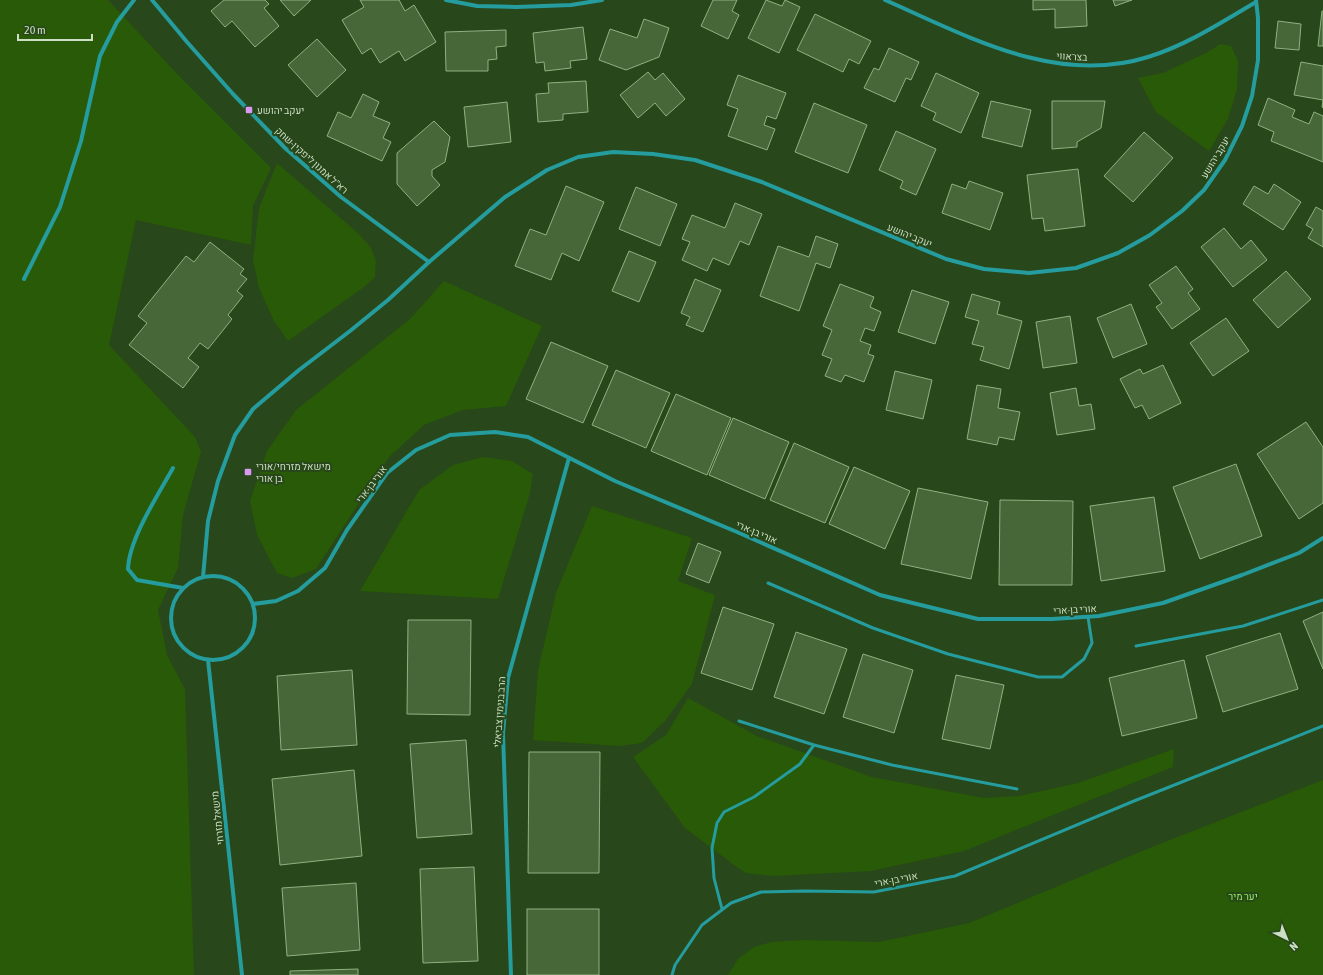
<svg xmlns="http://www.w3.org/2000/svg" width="1323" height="975" font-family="'Asap Condensed',Heebo,sans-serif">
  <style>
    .green { fill: #285a07 }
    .building { fill: #476739; stroke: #8fb281 }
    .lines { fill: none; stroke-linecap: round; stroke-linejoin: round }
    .service { stroke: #259c9e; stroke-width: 3 }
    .minor { stroke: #259c9e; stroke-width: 4 }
    .poi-dot { fill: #dc99f4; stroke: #28471a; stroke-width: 1.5 }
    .labels { text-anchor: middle; stroke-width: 4; stroke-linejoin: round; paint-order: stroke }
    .street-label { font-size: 10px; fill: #ccdec4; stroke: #28471a }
    .poi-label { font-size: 10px; fill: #ccdec4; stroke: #28471a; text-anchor: start }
    .park-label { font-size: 10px; fill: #90eb65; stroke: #28471a }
  </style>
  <rect width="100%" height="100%" fill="#28471a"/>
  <g class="green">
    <path d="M 0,0 L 108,0 L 182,79 L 271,168 L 253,206 L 251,245 L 136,220 L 109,345 L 195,437 L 201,452 L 183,515 L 178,568 L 158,610 L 167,655 L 185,689 L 194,975 L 0,975 Z"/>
    <path d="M 1220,44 L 1231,46 L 1238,61 L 1237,89 L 1228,119 L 1209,151 L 1156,112 L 1138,78 L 1163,73 L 1208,52 Z"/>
    <path d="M 277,163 L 359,234 L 371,248 L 376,261 L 375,277 L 364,287 L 288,341 L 274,321 L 259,288 L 253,260 L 259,208 Z"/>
    <path d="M 444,281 L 542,326 L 506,406 L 463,410 L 424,425 L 389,457 L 316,569 L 292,578 L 277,573 L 257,535 L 250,501 L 267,451 L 296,410 L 410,319 Z"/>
    <path d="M 483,457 L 512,461 L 533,474 L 530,493 L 498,599 L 360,591 L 419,490 L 453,465 Z"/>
    <path d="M 592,506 L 692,538 L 678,581 L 715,595 L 692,684 L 665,721 L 642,743 L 619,746 L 533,740 L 538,670 L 556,593 Z"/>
    <path d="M 688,698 L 757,736 L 872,777 L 984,798 L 1019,796 L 1078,783 L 1174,749 L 1173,767 L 964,851 L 871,871 L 773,876 L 746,873 L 734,865 L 685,828 L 633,757 L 666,735 Z"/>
    <path d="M 1323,780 L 1323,975 L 728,975 L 738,959 L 754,947 L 771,942 L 804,940 L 879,942 L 969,923 L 1152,847 Z"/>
  </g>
  <g class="building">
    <path d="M 224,0 L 265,0 L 269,4 L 264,8 L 279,26 L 255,47 L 232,21 L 225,27 L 211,11 Z"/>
    <path d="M 280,0 L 311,0 L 294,16 Z"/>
    <path d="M 360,0 L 399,0 L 405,11 L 414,5 L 436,42 L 405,61 L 399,51 L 380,63 L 371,48 L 362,54 L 342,20 L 364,7 Z"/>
    <path d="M 713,0 L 737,0 L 732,11 L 739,15 L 728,39 L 701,26 Z"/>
    <path d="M 766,0 L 782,6 L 785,0 L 800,7 L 779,53 L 748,38 Z"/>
    <path d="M 1033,0 L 1086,0 L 1087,26 L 1055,28 L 1055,9 L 1033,10 Z"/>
    <path d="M 1113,0 L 1132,0 L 1115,6 Z"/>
    <path d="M 1322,11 L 1323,11 L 1323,46 L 1318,46 Z"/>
    <path d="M 815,14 L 871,41 L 859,64 L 849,59 L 843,72 L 797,50 Z"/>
    <path d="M 644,19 L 669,28 L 659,57 L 626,70 L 599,60 L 610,29 L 637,38 Z"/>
    <path d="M 1278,21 L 1301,24 L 1299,50 L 1275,48 Z"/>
    <path d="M 583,27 L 587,59 L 570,61 L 571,68 L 545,71 L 544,62 L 536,63 L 533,33 Z"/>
    <path d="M 506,30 L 506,46 L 496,47 L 497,59 L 488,60 L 488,71 L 446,71 L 445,32 Z"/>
    <path d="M 317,39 L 346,70 L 317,97 L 288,65 Z"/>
    <path d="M 889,48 L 919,62 L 911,80 L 906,78 L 895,102 L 864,88 L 874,68 L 879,70 Z"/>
    <path d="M 1301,62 L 1323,66 L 1323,108 L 1322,107 L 1323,100 L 1294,95 Z"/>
    <path d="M 648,72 L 655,80 L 663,73 L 685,99 L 666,116 L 655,103 L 638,118 L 620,95 Z"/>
    <path d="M 936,73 L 979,93 L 961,133 L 933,120 L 936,113 L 921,106 Z"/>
    <path d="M 738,75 L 786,93 L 776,119 L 767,116 L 764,125 L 775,129 L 767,150 L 728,136 L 738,109 L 727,105 Z"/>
    <path d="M 586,81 L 588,112 L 563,114 L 563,120 L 538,122 L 536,94 L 549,93 L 548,83 Z"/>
    <path d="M 363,94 L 379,102 L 373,116 L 390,123 L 383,138 L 391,142 L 382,161 L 327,136 L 338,112 L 351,118 Z"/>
    <path d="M 1268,98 L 1295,110 L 1292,117 L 1309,124 L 1314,112 L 1323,116 L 1323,162 L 1271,141 L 1274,132 L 1258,125 Z"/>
    <path d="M 991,101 L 1031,110 L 1022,147 L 982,137 Z"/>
    <path d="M 1052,101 L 1105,101 L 1101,128 L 1077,142 L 1077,147 L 1052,149 Z"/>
    <path d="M 507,102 L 511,142 L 468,147 L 464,107 Z"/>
    <path d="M 814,103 L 867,125 L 848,173 L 795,152 Z"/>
    <path d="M 434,121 L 450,137 L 445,162 L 432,170 L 432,176 L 440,185 L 417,206 L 397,184 L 397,153 Z"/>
    <path d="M 896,131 L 936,149 L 916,195 L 900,188 L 903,181 L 879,170 Z"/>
    <path d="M 1144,132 L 1173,158 L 1133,202 L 1104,176 Z"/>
    <path d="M 1078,169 L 1085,226 L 1045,231 L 1043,218 L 1032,219 L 1027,175 Z"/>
    <path d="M 969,181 L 1003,193 L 990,230 L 942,213 L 952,184 L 966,189 Z"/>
    <path d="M 1274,184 L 1301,202 L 1283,230 L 1243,204 L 1254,186 L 1268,194 Z"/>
    <path d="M 566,186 L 604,202 L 579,261 L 562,253 L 551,280 L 515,266 L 530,229 L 546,235 Z"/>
    <path d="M 636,187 L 677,204 L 660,246 L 619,229 Z"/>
    <path d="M 735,203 L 762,214 L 749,245 L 740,241 L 729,265 L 713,258 L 707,271 L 682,260 L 690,242 L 682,239 L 692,215 L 725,228 Z"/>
    <path d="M 1316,207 L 1323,211 L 1323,247 L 1308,238 L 1313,229 L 1306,225 Z"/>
    <path d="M 1224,228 L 1241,249 L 1251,240 L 1267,260 L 1233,287 L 1201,247 Z"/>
    <path d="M 816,236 L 838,244 L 830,268 L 816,263 L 799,311 L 760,296 L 778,246 L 809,257 Z"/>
    <path d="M 210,242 L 244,269 L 240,274 L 247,279 L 237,291 L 243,296 L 228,315 L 232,319 L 208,349 L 200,343 L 188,358 L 199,367 L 183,388 L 129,345 L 147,323 L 138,316 L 186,256 L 194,262 Z"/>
    <path d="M 629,251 L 656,262 L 639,302 L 612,291 Z"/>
    <path d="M 1176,266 L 1193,289 L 1188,293 L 1200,309 L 1172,329 L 1156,307 L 1162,303 L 1149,285 Z"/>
    <path d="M 1286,271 L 1311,299 L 1278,328 L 1253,300 Z"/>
    <path d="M 695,279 L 721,290 L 703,332 L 686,325 L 690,317 L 681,313 Z"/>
    <path d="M 840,284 L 874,297 L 870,307 L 881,312 L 874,331 L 865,328 L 860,341 L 871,345 L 868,354 L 874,356 L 864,382 L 845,375 L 841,382 L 825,376 L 832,359 L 822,355 L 832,330 L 823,326 Z"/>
    <path d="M 912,290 L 949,302 L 935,344 L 898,332 Z"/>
    <path d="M 972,294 L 1000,302 L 997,314 L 1022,321 L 1009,369 L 980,360 L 984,347 L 972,344 L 979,321 L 965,317 Z"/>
    <path d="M 1131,304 L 1147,344 L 1113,358 L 1097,318 Z"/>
    <path d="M 1070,316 L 1077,363 L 1043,368 L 1036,322 Z"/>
    <path d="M 1226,318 L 1249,351 L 1213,376 L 1190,343 Z"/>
    <path d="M 551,342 L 608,366 L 583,423 L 526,399 Z"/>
    <path d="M 1163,365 L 1181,403 L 1149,419 L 1142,405 L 1135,408 L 1120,379 L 1140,369 L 1143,374 Z"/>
    <path d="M 616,370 L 670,393 L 646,448 L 592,425 Z"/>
    <path d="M 895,371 L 932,380 L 923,419 L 886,410 Z"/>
    <path d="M 977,385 L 1001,389 L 998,408 L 1020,412 L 1014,440 L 999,437 L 997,445 L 967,439 Z"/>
    <path d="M 1076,388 L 1079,406 L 1091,404 L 1095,429 L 1057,435 L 1050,393 Z"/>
    <path d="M 676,394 L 731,418 L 707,475 L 651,451 Z"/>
    <path d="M 733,418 L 789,442 L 765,499 L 709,475 Z"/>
    <path d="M 1306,422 L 1323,447 L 1323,503 L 1299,519 L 1257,454 Z"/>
    <path d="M 794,443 L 849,467 L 825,523 L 770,500 Z"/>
    <path d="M 1236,464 L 1262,536 L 1200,559 L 1173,487 Z"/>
    <path d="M 854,467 L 910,491 L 885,549 L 829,524 Z"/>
    <path d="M 918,488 L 988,502 L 971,579 L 901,564 Z"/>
    <path d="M 1154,497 L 1165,571 L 1101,581 L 1090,506 Z"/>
    <path d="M 1000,500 L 1073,501 L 1072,585 L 999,585 Z"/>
    <path d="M 698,543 L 721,552 L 709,583 L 686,574 Z"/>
    <path d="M 723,607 L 774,624 L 752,690 L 701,673 Z"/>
    <path d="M 1323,612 L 1323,669 L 1303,621 Z"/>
    <path d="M 408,620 L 471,620 L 470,715 L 407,714 Z"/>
    <path d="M 796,632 L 847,649 L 824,714 L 774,697 Z"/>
    <path d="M 1280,633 L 1298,689 L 1223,712 L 1206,656 Z"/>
    <path d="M 863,654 L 913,670 L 894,733 L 843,717 Z"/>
    <path d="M 1184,660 L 1197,718 L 1122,736 L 1109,678 Z"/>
    <path d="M 352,670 L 357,745 L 281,750 L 277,676 Z"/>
    <path d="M 956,675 L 1004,685 L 990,749 L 942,739 Z"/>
    <path d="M 466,740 L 472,834 L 417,838 L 410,744 Z"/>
    <path d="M 529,752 L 600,752 L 599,873 L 528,873 Z"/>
    <path d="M 354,770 L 362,856 L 280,865 L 272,779 Z"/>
    <path d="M 474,867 L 478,961 L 423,963 L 420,869 Z"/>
    <path d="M 356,883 L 360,950 L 287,956 L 282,888 Z"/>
    <rect x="527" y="909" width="72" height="66"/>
    <path d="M 358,969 L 358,975 L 290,975 L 290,971 Z"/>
  </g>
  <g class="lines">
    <g class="service">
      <path d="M 768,583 L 873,628 L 948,654 L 1038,677 L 1062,677 L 1084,659 L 1092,643 L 1088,617"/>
      <path d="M 1136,646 L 1243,626 L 1323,600"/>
      <path d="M 739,721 L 814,745 L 892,765 L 1017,789"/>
      <path d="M 722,909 L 714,878 L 712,848 L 717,823 L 724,812 L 754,797 L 800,764 L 814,745"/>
      <path d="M 672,975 L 675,965 L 702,925 L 731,903 L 761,892 L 804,891 L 874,892 L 955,876 L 1134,801 L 1323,726"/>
    </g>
    <g class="minor">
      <path d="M 152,0 L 187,42 L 233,94 L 285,148 L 341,197 L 429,262"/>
      <path d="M 446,0 L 477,6 L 516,7 L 571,5 L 602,0"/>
      <path d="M 885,0 C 967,36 1056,86 1148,57 C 1187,45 1222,22 1256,2"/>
      <path d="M 24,279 L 60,207 L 81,141 L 100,56 L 117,22 L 134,0"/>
      <path d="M 173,468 C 158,495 129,539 128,569 L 137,580 L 183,588"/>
      <circle cx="213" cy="618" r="42"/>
      <path d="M 203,577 L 208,521 L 218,481 L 235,435 L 253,409 L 299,370 L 350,331 L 388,300 L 429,262 L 505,197 L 547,170 L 578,157 L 613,152 L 653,154 L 695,160 L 762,182 L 946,259 L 984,269 L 1029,273 L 1076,268 L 1118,253 L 1150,235 L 1182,211 L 1204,190 L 1225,160 L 1242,126 L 1252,96 L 1258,60 L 1258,18 L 1256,0"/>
      <path d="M 253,604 L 276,601 L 298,591 L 325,568 L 347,530 L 387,473 L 416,450 L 450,435 L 495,432 L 528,437 L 615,481 L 737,532 L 880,595 L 978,619 L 1052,619 L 1099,616 L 1163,603 L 1242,575 L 1299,553 L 1323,538"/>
      <path d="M 208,660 L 242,975"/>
      <path d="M 511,975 L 503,733 L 508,678 L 569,458"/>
    </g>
  </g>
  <g class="poi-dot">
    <rect x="245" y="106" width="8" height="8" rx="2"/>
    <rect x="244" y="468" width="8" height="8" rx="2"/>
  </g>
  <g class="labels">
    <g class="street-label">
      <text transform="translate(1072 56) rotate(3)" y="4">בצראווי</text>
      <text transform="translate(1215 157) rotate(-59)" y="4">יעקב יהושע</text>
      <text transform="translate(312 160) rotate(42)" y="4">רא"ל אמנון ליפקין-שחק</text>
      <text transform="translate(910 235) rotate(22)" y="4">יעקב יהושע</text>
      <text transform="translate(371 484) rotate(-53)" y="4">אורי בן-ארי</text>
      <text transform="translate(757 532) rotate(23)" y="4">אורי בן-ארי</text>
      <text transform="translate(1075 609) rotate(-3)" y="4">אורי בן-ארי</text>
      <text transform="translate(499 712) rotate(-86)" y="4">הרב בנימין צביאלי</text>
      <text transform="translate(217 818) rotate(-96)" y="4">מישאל מזרחי</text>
      <text transform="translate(896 879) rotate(-11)" y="4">אורי בן-ארי</text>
    </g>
    <g class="poi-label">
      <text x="257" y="114">יעקב יהושע</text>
      <text x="256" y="470">מישאל מזרחי/אורי<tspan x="256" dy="12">בן אורי</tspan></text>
    </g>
    <g class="park-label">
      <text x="1243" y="900">יער מיר</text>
    </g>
  </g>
  <g transform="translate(1287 939) rotate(137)" stroke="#28471a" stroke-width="3" paint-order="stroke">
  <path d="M0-3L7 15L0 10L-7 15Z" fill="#ccdec4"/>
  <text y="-6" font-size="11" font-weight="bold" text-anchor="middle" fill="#ccdec4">N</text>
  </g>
  <path d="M18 34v6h74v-6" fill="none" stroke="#ccdec4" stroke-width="2"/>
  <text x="24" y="34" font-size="12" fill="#ccdec4" stroke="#28471a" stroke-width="3" paint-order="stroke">20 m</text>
</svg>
